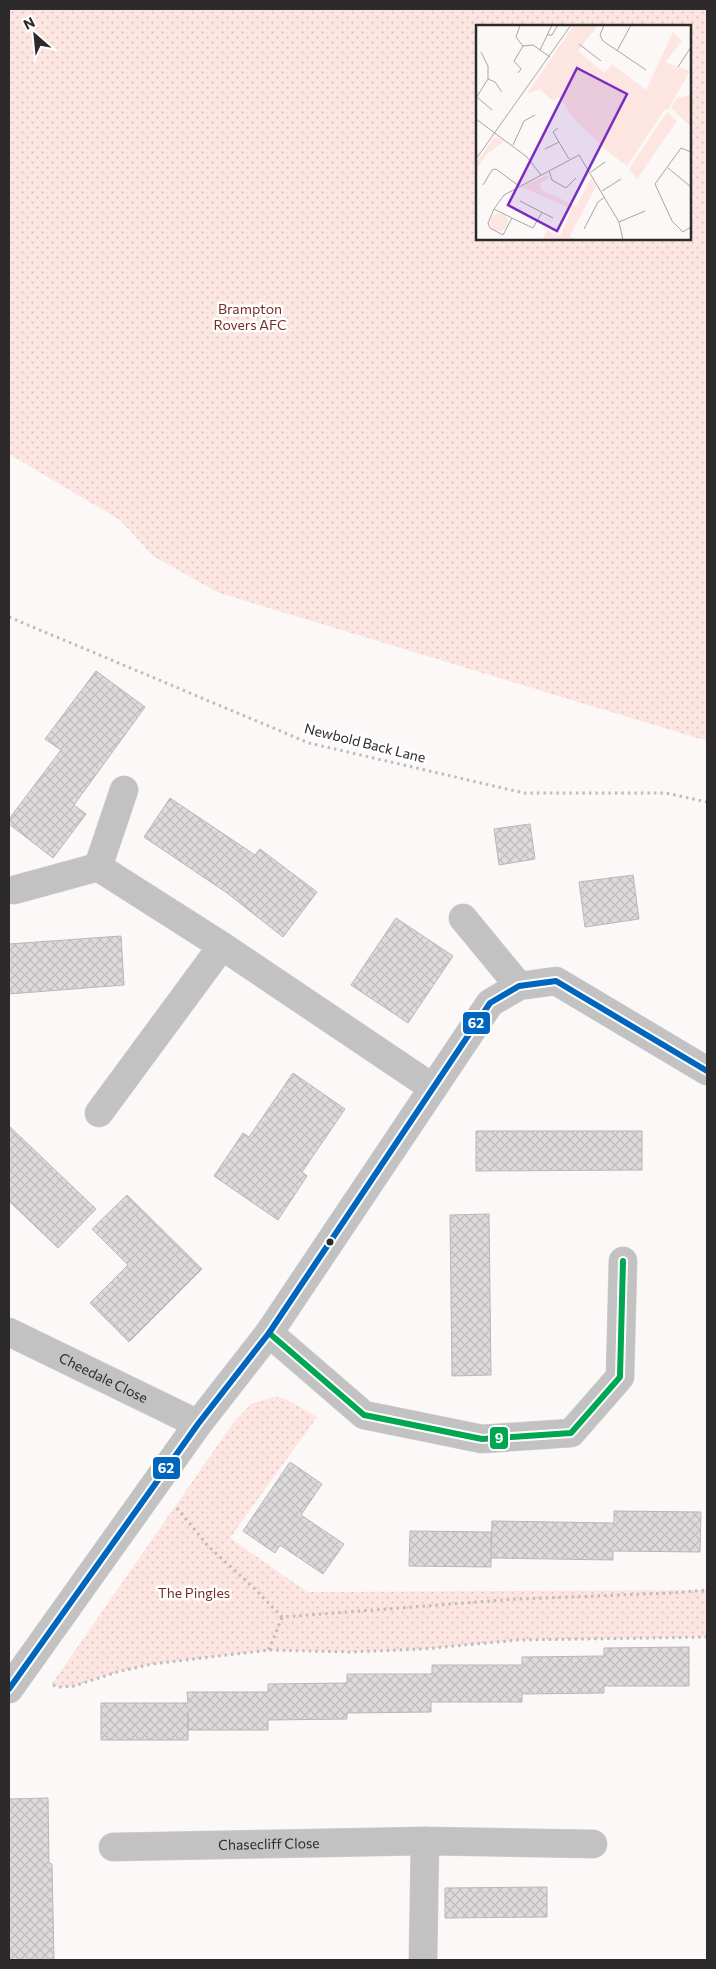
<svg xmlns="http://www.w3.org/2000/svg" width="716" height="1969" font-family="Commissioner,sans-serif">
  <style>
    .green { fill: url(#green-dots); fill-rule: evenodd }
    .building { fill: url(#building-cross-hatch); stroke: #bab8b7 }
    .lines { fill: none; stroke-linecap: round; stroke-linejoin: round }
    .minor-casing { stroke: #d5d3d3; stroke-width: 29 }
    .tertiary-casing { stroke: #d5d3d3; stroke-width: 29 }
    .path { stroke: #bebcbc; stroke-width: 3; stroke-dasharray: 2.5 4; stroke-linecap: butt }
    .minor { stroke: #c2c2c2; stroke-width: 28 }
    .tertiary { stroke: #c2c2c2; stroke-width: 28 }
    .bus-1-casing { stroke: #fff; stroke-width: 10 }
    .bus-2-casing { stroke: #fff; stroke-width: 10 }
    .bus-1 { stroke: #00a651; stroke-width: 6 }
    .bus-2 { stroke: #0065bd; stroke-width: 6 }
    .bus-dot { fill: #2c2a2a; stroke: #fff; stroke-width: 2 }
    .labels { text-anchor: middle; stroke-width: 5; stroke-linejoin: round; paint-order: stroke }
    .park-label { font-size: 14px; fill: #782d24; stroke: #fff }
    .street-label { font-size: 14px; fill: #2c2a2a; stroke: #fff }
    .inset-road { fill: none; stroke: #a8a6a5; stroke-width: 1 }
    .view { fill: #7b2cbf; fill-opacity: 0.15; stroke: #7b2cbf; stroke-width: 2.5 }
    .inset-edge { fill: none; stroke: #2c2a2a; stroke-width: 2.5 }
    .line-badge { stroke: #fff; stroke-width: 2 }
    .badge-label { font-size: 14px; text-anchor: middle; font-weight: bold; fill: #fff }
  </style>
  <defs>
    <pattern id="green-dots" width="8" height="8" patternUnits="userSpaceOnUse" patternTransform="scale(1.25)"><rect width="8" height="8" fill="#fde6e2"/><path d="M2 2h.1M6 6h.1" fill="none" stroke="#d9c5c2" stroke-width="1.8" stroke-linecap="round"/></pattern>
    <pattern id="building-cross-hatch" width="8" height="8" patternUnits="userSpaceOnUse" patternTransform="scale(1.25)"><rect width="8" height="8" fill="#dcdada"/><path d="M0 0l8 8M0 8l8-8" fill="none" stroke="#bdbbbb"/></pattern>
  </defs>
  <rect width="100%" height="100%" fill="#fbf8f7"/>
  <g class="green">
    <path d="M 9,9 L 707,9 L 707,741 L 219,593 L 153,556 L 120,520 L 9,454 ZM 477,26 L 690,26 L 690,239 L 477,239 Z"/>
    <path d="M 273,1397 L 284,1398 L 317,1417 L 230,1538 L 307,1592 L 707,1590 L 707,1637 L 518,1640 L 423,1649 L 350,1652 L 269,1650 L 152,1664 L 117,1672 L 74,1686 L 60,1687 L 51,1685 L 233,1423 L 251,1404 Z"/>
  </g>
  <g class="building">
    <path d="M 96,671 L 145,707 L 74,805 L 86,814 L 53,858 L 9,824 L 9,819 L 61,750 L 45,739 Z"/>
    <path d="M 170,798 L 255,855 L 260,849 L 317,892 L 283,937 L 227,893 L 144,837 Z"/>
    <path d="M 530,824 L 535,859 L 499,865 L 494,829 Z"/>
    <path d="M 633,875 L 639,919 L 585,927 L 579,882 Z"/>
    <path d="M 396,918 L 453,956 L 408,1023 L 351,985 Z"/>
    <path d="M 121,936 L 124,985 L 9,994 L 9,944 Z"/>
    <path d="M 293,1073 L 345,1109 L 302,1172 L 307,1176 L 278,1220 L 214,1176 L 243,1133 L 249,1137 Z"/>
    <path d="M 9,1126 L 96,1209 L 58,1248 L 9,1201 Z"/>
    <path d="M 476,1131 L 642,1131 L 642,1170 L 476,1171 Z"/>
    <path d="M 127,1195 L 202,1269 L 129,1342 L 90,1303 L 128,1265 L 92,1229 Z"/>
    <path d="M 489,1214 L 491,1375 L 452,1376 L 450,1215 Z"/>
    <path d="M 290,1462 L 322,1484 L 301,1515 L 344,1544 L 323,1574 L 280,1545 L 275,1553 L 243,1531 Z"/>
    <path d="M 614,1511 L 701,1512 L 700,1552 L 613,1551 L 613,1560 L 491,1558 L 492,1521 L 614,1523 Z"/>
    <path d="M 410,1531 L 491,1532 L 491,1567 L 409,1566 Z"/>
    <path d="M 689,1647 L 689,1686 L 604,1686 L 604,1693 L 522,1694 L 522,1702 L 431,1702 L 431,1712 L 347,1713 L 347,1719 L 268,1720 L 268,1730 L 188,1730 L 188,1713 L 188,1740 L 101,1740 L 101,1703 L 188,1703 L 187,1692 L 268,1692 L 268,1684 L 347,1683 L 347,1674 L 432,1674 L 432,1665 L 522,1665 L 522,1657 L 604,1656 L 604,1648 Z"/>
    <path d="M 48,1798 L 49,1863 L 52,1864 L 54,1960 L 9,1960 L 9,1799 Z"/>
    <path d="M 547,1887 L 547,1917 L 445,1918 L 445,1888 Z"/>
  </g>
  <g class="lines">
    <defs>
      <g id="minor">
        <path d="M 124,790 L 98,867 L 222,946 L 433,1088"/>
        <path d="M 14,890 L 98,867"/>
        <path d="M 463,918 L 519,986"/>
        <path d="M 99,1113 L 222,946"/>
        <path id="s1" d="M 9,1332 L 198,1424"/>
        <path d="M 269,1333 L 364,1415 L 482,1439 L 571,1433 L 620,1377 L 623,1261"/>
        <path id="s2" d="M 113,1847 L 425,1841 L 593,1844"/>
        <path d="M 423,1960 L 425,1841"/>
      </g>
      <path id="tertiary" d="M 9,1689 L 198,1424 L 269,1333 L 490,1003 L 519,986 L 556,981 L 707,1071"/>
    </defs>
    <use href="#minor" class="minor-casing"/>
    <use href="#tertiary" class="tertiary-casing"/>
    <g class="path">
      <path d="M 9,617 L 309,743 L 524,793 L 666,793 L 707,802"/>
      <path d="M 177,1508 L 208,1546 L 255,1589 L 282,1617 L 517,1599 L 672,1593 L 707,1590"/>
      <path d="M 269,1650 L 282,1617"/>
      <path d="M 53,1685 L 60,1687 L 74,1686 L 117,1672 L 152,1664 L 269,1650 L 350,1652 L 423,1649 L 518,1640 L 707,1637"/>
    </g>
    <use href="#minor" class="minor"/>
    <use href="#tertiary" class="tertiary"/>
    <defs>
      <path id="bus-1" d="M 269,1333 L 364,1415 L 482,1439 L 571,1433 L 620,1377 L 623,1261"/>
      <path id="bus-2" d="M 9,1689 L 198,1424 L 269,1333 L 490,1003 L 519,986 L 556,981 L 707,1071"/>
    </defs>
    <use href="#bus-1" class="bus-1-casing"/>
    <use href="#bus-2" class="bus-2-casing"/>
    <use href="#bus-1" class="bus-1"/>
    <use href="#bus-2" class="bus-2"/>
  </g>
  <circle class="bus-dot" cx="330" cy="1242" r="4.5"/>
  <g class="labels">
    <g class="park-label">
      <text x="250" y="314">Brampton<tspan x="250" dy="16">Rovers AFC</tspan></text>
      <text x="194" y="1598">The Pingles</text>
    </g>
    <g class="street-label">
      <text transform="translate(365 743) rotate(14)" y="5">Newbold Back Lane</text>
      <text dy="5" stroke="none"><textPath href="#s1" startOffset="105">Cheedale Close</textPath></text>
      <text dy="5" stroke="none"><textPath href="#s2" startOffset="156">Chasecliff Close</textPath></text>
    </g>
  </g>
  <g transform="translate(476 25)">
    <rect width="215" height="215" fill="#fbf8f7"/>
    <path d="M 98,0 L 122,0 L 102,26 L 128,48 L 136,39 L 170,65 L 197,7 L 206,16 L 189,37 L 214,46 L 191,86 L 189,84 L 151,141 L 132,127 L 96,92 L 84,72 L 77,76 L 64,64 L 51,69 ZM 215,69 L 215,102 L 195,83 L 200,74 ZM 191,87 L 201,96 L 161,154 L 153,144 ZM 22,112 L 29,116 L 11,129 L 0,145 L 0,138 L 17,114 ZM 71,150 L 73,153 L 63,159 L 66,165 L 100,181 L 115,153 L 120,161 L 94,211 L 100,215 L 66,215 L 71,205 L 84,211 L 96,184 L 45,162 Z" fill="#fde6e2"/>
    <path d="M14 197a9 9 0 1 1 18 0a9 9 0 1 1-18 0Z" fill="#fde6e2"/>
    <path class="inset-road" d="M 44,0 L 40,12 L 47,21 L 57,20 L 74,32M 128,0 L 124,10 L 127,16 L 170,45M 71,10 L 76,10 L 82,0M 103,19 L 125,36M 64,25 L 76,0M 141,26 L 155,0M 202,42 L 215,22M 42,48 L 45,44 L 38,36 L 47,21M 12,54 L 19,57 L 26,67M 1,72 L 16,85M 0,73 L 12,54 L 12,41 L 5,27M 0,94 L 51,132 L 65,150M 82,103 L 77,107 L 93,134M 37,120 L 48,96 L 59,90M 69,124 L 83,117M 215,127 L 205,123 L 179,159 L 196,196 L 207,207 L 215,202M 0,134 L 95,0M 192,143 L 215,162M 73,146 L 76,155 L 90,163 L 100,153M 115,147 L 129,137M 7,160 L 16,145 L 20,144 L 43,161M 126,166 L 145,154M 44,176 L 77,193M 18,184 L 36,193 L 27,210 L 14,203 L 12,198 L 18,184 L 28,170 L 103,130 L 143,197 L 147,215M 36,193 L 57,203 L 66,187M 143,197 L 169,186M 108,204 L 122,177 L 129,172"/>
    <path class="view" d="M 101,43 L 151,69 L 81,206 L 32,180 Z"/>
    <rect width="215" height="215" class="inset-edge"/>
  </g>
  <g class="line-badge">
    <rect x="462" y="1011" width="29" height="24" rx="5" fill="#0065bd"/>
    <rect x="489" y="1426" width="20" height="24" rx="5" fill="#00a651"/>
    <rect x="152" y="1456" width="29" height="24" rx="5" fill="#0065bd"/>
  </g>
  <g class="badge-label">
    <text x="476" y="1028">62</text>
    <text x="499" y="1443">9</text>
    <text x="166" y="1473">62</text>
  </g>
  <rect width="716" height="1969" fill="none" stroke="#2c2a2a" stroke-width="20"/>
  <g transform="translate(35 35) rotate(333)" stroke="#ffffff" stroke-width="4" paint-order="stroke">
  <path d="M0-4L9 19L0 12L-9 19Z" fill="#2c2a2a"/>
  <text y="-8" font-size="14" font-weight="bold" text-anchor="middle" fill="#2c2a2a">N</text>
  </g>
</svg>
